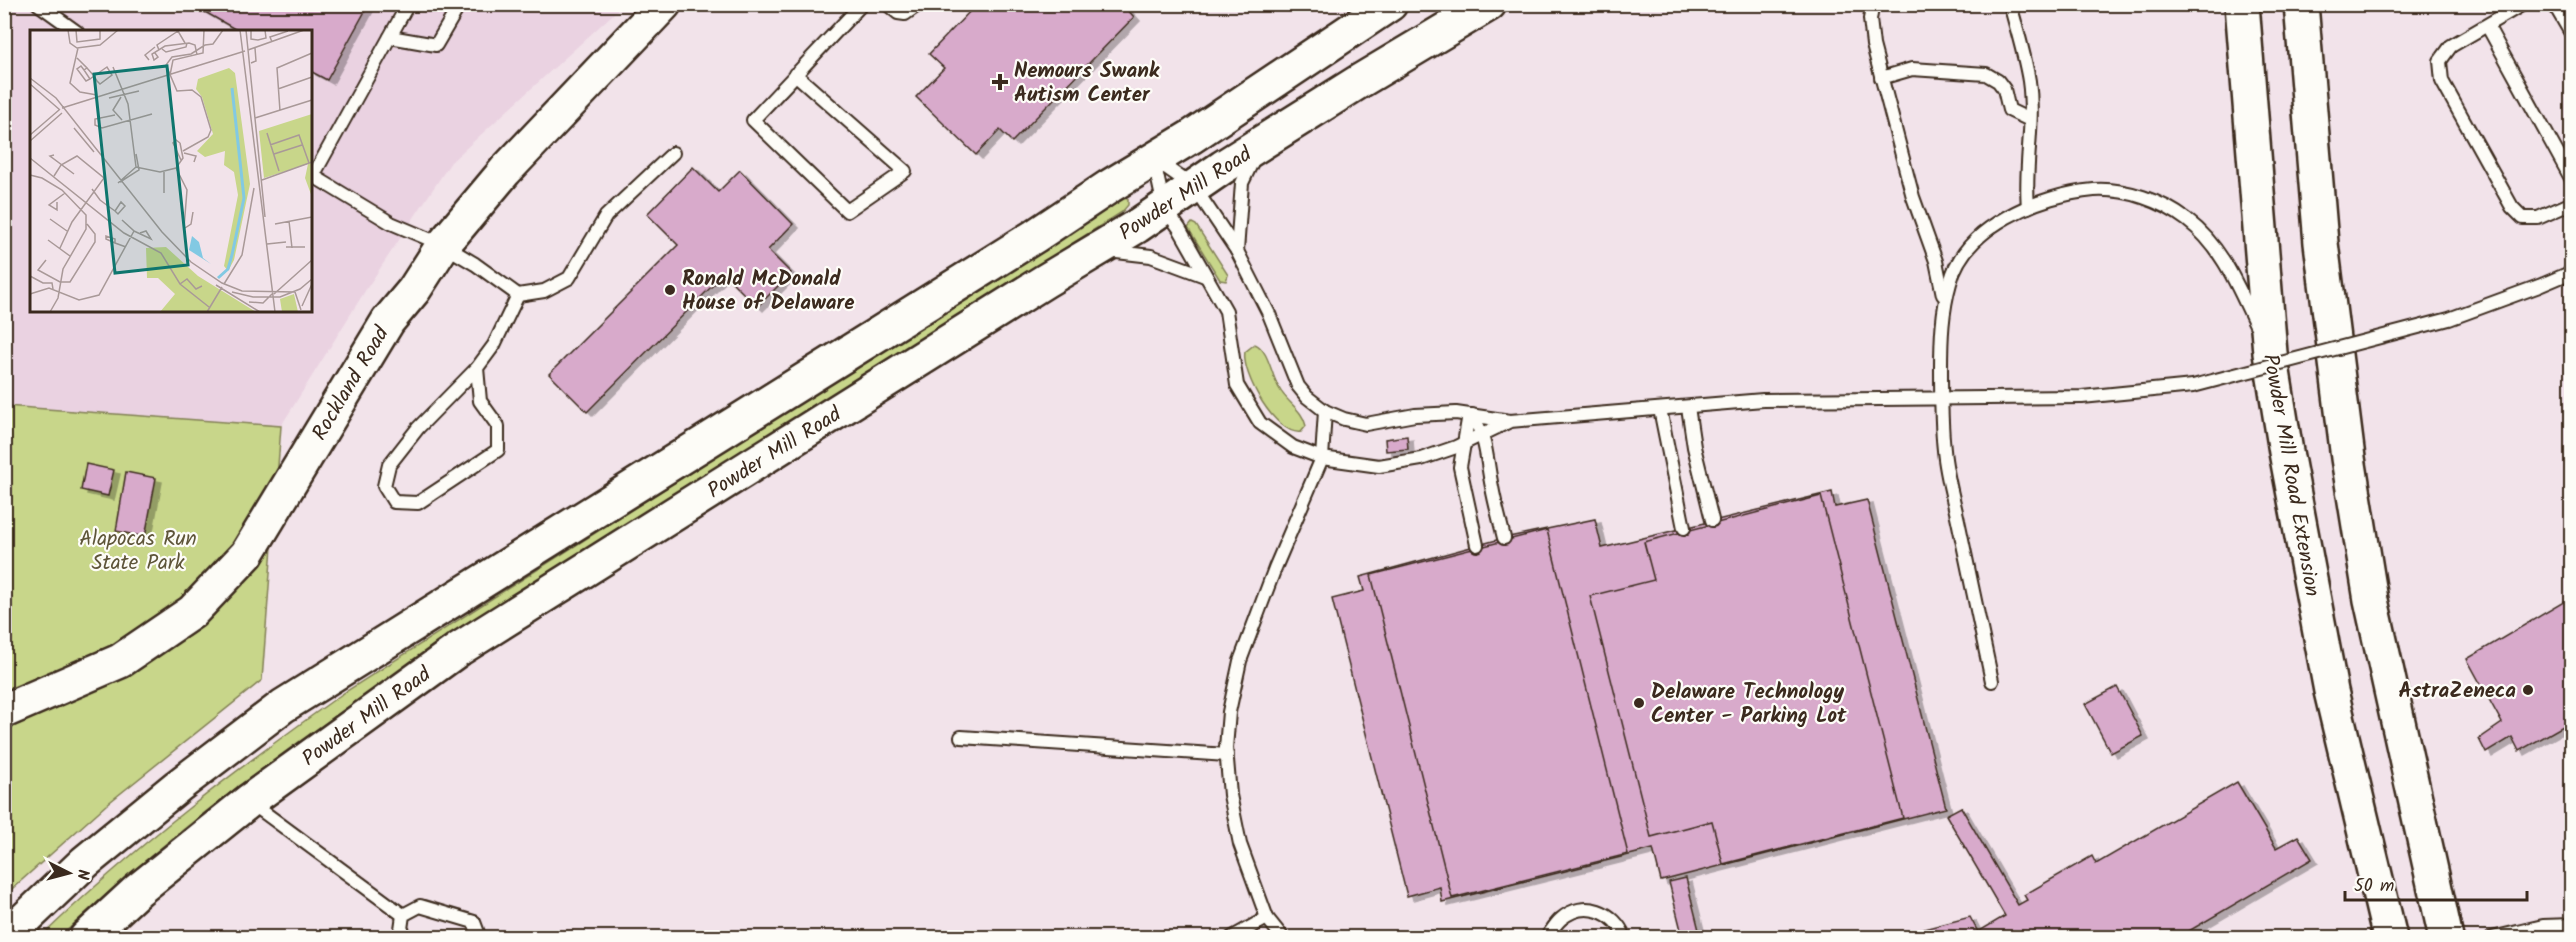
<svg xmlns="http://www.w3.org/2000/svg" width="2576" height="942" font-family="Kalam,sans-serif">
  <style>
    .built { fill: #ead2e1; fill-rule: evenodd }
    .green { fill: #c8d68a; stroke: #828054; stroke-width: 1.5 }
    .building { fill: #d8aacb; stroke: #3b2a1e; stroke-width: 1.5; filter: url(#shadow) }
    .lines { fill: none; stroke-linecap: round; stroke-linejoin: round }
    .lane-casing { stroke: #3b2a1e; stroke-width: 16 }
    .secondary-casing { stroke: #3b2a1e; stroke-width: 38 }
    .highway-casing { stroke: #3b2a1e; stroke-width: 38 }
    .lane { stroke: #fdfcf7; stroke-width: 12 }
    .secondary { stroke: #fdfcf7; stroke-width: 33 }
    .highway { stroke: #fdfcf7; stroke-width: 33 }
    .lane-bridge-casing { stroke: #3b2a1e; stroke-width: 16; stroke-linecap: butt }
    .lane-bridge { stroke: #fdfcf7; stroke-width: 12 }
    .poi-dot { fill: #3b2a1e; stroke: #fdfcf7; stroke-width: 2 }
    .labels { text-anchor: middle; stroke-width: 4.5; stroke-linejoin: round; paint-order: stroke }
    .poi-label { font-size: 21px; font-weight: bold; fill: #3b2a1e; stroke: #fdfcf7; text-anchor: start }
    .street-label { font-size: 21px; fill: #3b2a1e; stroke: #fdfcf7 }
    .park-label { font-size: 21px; fill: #5e5539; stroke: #fdfcf7 }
    .inset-river { fill: none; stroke: #82c9e3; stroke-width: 3 }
    .inset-road { fill: none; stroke: #a99998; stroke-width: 1.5 }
    .view { fill: #0f766e; fill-opacity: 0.15; stroke: #0f766e; stroke-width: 3 }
    .inset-edge { fill: none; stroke: #3b2a1e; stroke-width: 3 }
  </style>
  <defs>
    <filter id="shadow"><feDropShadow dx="6" dy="4" stdDeviation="0" flood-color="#0004"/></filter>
  </defs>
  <rect width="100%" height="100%" fill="#f2e3ea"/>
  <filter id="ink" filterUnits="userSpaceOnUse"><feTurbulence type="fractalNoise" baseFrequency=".0167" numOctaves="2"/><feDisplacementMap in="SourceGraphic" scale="12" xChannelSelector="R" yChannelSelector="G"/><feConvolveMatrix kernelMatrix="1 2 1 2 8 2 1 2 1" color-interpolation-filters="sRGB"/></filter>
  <g filter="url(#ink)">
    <path class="built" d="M 4,5 L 623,5 L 451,162 L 365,291 L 281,426 L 5,406 ZM 32,32 L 310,32 L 310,310 L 32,310 Z"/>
    <g class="green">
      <path d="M 1122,198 L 1128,199 L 1128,205 L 1122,212 L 435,647 C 304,736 174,828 60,937 L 40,938 C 133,847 237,769 342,694 Z"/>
      <path d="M 1192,223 L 1196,225 L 1228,275 L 1226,281 L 1220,280 L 1188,228 Z"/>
      <path d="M 1255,344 C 1269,350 1271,375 1279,388 C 1286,402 1303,410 1306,426 L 1301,432 C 1276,436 1241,374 1245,352 Z"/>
      <path d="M 5,406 L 281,426 L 262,680 L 106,805 L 5,895 Z"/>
    </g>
    <g class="building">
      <path d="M 191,4 L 369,4 L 327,80 L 310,71 L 310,32 L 240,32 Z"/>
      <path d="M 972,4 L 1130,4 L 1126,8 L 1134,17 L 1012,142 L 1000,130 L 976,155 L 916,97 L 944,68 L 929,54 L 974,7 Z"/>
      <path d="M 693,167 L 718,192 L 740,170 L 793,224 L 768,250 L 791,273 L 757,307 L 724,274 L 587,412 L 549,374 L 678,245 L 647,214 Z"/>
      <path d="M 1407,436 L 1408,449 L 1386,451 L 1385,439 Z"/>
      <path d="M 86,464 L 114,470 L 108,496 L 81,490 Z"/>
      <path d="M 126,472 L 156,478 L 145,537 L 116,531 Z"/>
      <path d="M 1832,492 L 1835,507 L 1867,500 L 1946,808 L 1661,881 L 1653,849 L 1442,902 L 1440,887 L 1407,896 L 1332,599 L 1364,591 L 1360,577 L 1504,538 L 1595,519 L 1602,548 Z"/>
      <path d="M 1821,496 L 1903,818 L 1723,864 L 1712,821 L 1651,837 L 1590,596 L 1654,580 L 1644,542 Z"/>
      <path d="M 1547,530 L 1628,854 L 1452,898 L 1371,575 Z"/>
      <path d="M 2572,597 L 2572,721 L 2519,751 L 2512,737 L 2486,753 L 2479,739 L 2502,723 L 2467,659 Z"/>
      <path d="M 2117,687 L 2143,736 L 2111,753 L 2085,704 Z"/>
      <path d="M 2237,782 L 2276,848 L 2298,836 L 2312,859 L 2177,938 L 1889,938 L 1970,917 L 1978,932 L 2005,916 L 1946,815 L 1961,807 L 2018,905 L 2027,900 L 2024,895 L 2092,856 L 2096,864 Z"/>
      <path d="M 1686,878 L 1701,938 L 1669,938 L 1682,934 L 1669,882 Z"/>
    </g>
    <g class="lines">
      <defs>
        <g id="lane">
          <path d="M 38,4 L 77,32"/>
          <path d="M 887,4 L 898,13 L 905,14 L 919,4"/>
          <path d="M 1873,4 L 1870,19 L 1873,45 L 1913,197 L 1936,261 L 1943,295"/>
          <path d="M 2010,4 C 2017,30 2025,56 2029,81 C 2035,123 2024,165 2028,207"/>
          <path d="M 2523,4 L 2451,46 L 2440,61 L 2442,81 L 2512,207 L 2523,218 L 2538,218 L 2572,203"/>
          <path d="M 2554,4 L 2572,35"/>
          <path d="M 2488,27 L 2572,180"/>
          <path d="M 390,37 L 436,45 L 460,4"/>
          <path d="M 795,74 L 905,171 L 847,211 L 753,120 L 862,4"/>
          <path d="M 1881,78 L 1912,69 L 1986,74 L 1998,81 L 2004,89 L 2009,110 L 2030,120"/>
          <path d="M 1154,161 L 1164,207 L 1179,228 L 1226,311 L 1237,385 L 1260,423 L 1293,447 L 1322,458 L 1379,466 L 1421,459 L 1456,447 L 1510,421"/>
          <path d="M 1157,161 L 1194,187 L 1237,251 L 1269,314 L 1298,386 L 1307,397 L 1325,411 L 1344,419 L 1366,424 L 1415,415 L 1456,413 L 1510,421 L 1763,400 L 2082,397 L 2193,386"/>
          <path d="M 310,174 L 391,223 L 443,245 L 475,264 L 518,295 L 544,291 L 569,278 L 606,216 L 673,153"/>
          <path d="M 313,176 L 408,4"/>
          <path d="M 1108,251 L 1151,256 L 1205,276"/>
          <path d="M 1237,251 L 1242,183 L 1255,156"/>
          <path d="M 2539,286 L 2572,272"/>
          <path d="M 477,368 L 480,401 L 498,426 L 498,450 L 418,503 L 394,502 L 384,486 L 389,465 L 418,428 L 477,368 L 494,345 L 518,295"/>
          <path d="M 1688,407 L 1694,447 L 1712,520"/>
          <path d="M 1660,409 L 1684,528"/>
          <path d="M 1477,545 L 1460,467 L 1468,420 L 1472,415 C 1488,441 1486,459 1492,487 C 1495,504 1500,521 1504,538"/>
          <path d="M 1992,681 C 1981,629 1970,577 1959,525 C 1954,501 1946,475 1944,450 C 1941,423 1941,395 1941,368 C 1941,339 1942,311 1950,283 C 1964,226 2040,195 2094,190 C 2126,188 2162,201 2187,220 C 2222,246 2238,287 2256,325"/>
          <path d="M 961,737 L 1227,755"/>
          <path d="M 250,802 L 403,915"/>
          <path d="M 408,938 L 401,929 L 403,915 L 420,906 L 474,922 L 480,938"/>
          <path d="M 1231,938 L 1267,918"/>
          <path d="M 1283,938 L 1267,918 L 1240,844 L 1230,795 L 1226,748 L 1229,712 L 1240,661 L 1275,568 L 1322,458 L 1325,411"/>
          <path d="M 1546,938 C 1551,932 1555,924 1561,919 C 1584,899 1615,911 1625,938"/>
          <path d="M 2492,938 L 2543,926 L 2572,925"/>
        </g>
        <path id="secondary" d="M 4,711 L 120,661 L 192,612 L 247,554 L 388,321 L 414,290 L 443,245 L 505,171 L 664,4"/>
        <g id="highway">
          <path d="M 2242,4 L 2270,353 L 2286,452 L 2331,691 L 2390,938"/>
          <path d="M 2301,4 L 2321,243 L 2348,458 L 2371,600 L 2446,938"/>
          <path d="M 5,938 L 85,862 L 178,786 L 283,706 L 1035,236 L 1110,186 L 1191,137 L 1390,4"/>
          <path d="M 86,938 L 138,890 L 249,801 L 459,649 L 1045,281 L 1137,226 L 1223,167 L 1360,81 L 1489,4"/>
        </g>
      </defs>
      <use href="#lane" class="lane-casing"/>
      <use href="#secondary" class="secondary-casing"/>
      <use href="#highway" class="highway-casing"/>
      <use href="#lane" class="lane"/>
      <use href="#secondary" class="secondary"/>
      <use href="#highway" class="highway"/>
      <defs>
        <path id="lane-bridge" d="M 2193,386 L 2449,319 L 2539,286"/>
      </defs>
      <use href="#lane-bridge" class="lane-bridge-casing"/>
      <use href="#lane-bridge" class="lane-bridge"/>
    </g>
  </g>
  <g class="poi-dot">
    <path d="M997 73h6v6h6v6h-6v6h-6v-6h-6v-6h6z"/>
    <circle cx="670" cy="290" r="6"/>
    <circle cx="2528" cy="690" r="6"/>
    <circle cx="1639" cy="703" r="6"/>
  </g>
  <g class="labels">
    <g class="poi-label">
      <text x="1014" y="77">Nemours Swank<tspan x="1014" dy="24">Autism Center</tspan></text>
      <text x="682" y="285">Ronald McDonald<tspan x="682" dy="24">House of Delaware</tspan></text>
      <text x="2516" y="697" text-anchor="end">AstraZeneca</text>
      <text x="1651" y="698">Delaware Technology<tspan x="1651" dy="24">Center - Parking Lot</tspan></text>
    </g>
    <g class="street-label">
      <text transform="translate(1185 193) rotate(-33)" y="7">Powder Mill Road</text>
      <text transform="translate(350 383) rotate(-59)" y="7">Rockland Road</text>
      <text transform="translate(774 452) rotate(-32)" y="7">Powder Mill Road</text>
      <text transform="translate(2292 475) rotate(80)" y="7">Powder Mill Road Extension</text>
      <text transform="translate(366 716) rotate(-36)" y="7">Powder Mill Road</text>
    </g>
    <g class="park-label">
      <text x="138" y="545">Alapocas Run<tspan x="138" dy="24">State Park</tspan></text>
    </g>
  </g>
  <g transform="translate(30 30)">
    <rect width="282" height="282" fill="#f2e3ea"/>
    <path d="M 199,38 L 205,43 L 220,154 L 204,230 L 198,241 L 194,236 L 208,165 L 204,142 L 194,135 L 195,121 L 175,127 L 167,121 L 183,104 L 172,67 L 166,59 L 168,49 ZM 282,84 L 282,167 L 275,148 L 278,134 L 234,148 L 229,101 ZM 136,217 L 168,246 L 226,282 L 130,282 L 145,264 L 128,248 L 117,248 L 116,218 ZM 264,264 L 268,282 L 252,282 L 250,269 Z" fill="#c8d68a"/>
    <path d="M 162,206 L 169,212 L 173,228 L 181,234 L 159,220 Z" fill="#82c9e3"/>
    <path class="inset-river" d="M 188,248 L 198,239 L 202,225 L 214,168 L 202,58"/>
    <path class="inset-road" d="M 38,0 L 40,13 L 47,18 L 70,15 L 88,0M 46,0 L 47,12 L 70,9 L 70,0M 210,0 L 245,282M 216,0 L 235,187M 221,0 L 221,9 L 228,10 L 236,8 L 235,0M 242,12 L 240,7 L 258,1M 175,15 L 183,14 L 193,0M 48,18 L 40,53 L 50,62 L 67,65M 132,19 L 136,22 L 156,17 L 157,13M 129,20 L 127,15 L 148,1 L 155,13M 218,20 L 274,0M 125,23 L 128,27 L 124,30 L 122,24 L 135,16 L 159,13 L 165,15 L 167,25M 47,28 L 57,38 L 54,40 L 60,49 L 56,51 L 47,39 L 51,36 L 54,40M 119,30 L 115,25 L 125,17M 221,33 L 226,31 L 225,18M 83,37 L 98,74 L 106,137M 57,38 L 64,46 L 67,51 L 70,54 L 82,45 L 77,37 L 64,46 L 60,49M 140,45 L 143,30 L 173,23 L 174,0M 0,48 L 26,68 L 132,202 L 161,232 L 192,253 L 212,261 L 265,262 L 271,280M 0,54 L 30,80M 248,59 L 282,47M 91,67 L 83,80 L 92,90M 79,68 L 109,61M 32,78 L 215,21M 250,81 L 247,38 L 282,23M 85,85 L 65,89 L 65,95 L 72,98 L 122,84M 225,88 L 282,70M 44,98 L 64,122M 237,103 L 249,141M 0,105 L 29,80M 0,111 L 32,83M 150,113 L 146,110 L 143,113 L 151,130M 240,115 L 269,105 L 279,133M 153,121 L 178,107 L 181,100 L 171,67 L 162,60 L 147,61 L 136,35 L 142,27 L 161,24 L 175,15M 154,123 L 166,126 L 164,132M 244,124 L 272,115M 24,125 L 20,126 L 44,144M 0,128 L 94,203 L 131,223 L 150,254 L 179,277M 146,138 L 157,160 L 154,198M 134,142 L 134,163M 0,145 L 12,148 L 32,160 L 56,185 L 56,199 L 33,239 L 28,268 L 20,282M 24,146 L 31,135 L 47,126 L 74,148 L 42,192 L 30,218M 232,150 L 282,132M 90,152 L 109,140 L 106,124M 88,153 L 106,137 L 130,142 L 146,138 L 153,128 L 150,113M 62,159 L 70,170 L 78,176 L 85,181 L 88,184 L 95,176 L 91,172 L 85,181M 27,172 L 27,180 L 19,175 L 35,163M 20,189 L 37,201M 259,191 L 262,218M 245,194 L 282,187M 155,198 L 161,194 L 163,182M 104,201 L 121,209 L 116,201 L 110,203M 18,210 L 40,226M 85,213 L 85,209 L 76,206 L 76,209 L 85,213 L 96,217M 237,214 L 256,212M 256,217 L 275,217M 16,230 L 8,240 L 30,252 L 40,252 L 65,212 L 65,204 L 57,194M 0,246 L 13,253 L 22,253 L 23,259M 150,254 L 157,249 L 166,259 L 172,256M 194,254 L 212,225 L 224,158M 186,255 L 230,282M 202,262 L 223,267 L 250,267 L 270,259 L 282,249M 0,264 L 19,258 L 49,270 L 69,265 L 104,201 L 92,190M 244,264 L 282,230M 219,272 L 233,273 L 243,263M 272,276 L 282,254M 177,282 L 192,257"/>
    <path class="view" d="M 137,36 L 158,235 L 85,243 L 64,44 Z"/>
    <rect width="282" height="282" class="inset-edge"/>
  </g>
  <rect width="2576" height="942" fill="none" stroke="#fdfcf7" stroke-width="24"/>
  <rect x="12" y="12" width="2552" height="918" fill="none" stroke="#3b2a1e" stroke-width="2" filter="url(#ink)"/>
  <g transform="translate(69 873) rotate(96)" stroke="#fdfcf7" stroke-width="4.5" paint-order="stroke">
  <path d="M0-4.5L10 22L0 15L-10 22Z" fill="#3b2a1e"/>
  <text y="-9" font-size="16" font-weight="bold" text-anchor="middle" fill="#3b2a1e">N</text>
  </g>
  <path d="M2345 891v9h182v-9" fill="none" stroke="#3b2a1e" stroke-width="3"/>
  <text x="2354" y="891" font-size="18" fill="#3b2a1e" stroke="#fdfcf7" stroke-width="4.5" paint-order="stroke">50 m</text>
</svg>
